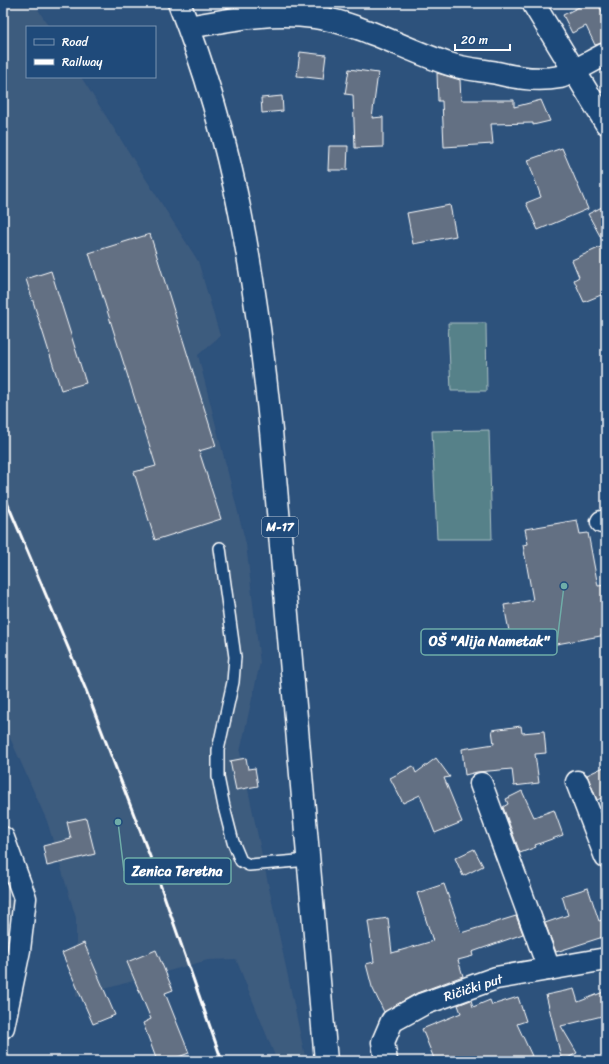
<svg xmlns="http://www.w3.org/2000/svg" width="609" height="1064" font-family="Sriracha,sans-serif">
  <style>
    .built { fill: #3d5b7e }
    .industrial { fill: url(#industrial-grid) }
    .pitch { fill: #578189; stroke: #abc0c4 }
    .building { fill: #637083; stroke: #fff }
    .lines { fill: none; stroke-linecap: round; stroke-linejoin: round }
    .service-casing { stroke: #fff; stroke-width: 14 }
    .minor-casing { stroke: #fff; stroke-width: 25 }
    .primary-casing { stroke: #fff; stroke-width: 25 }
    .service { stroke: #1f4a7a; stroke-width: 11 }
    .minor { stroke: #1f4a7a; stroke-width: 22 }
    .primary { stroke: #1f4a7a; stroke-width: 22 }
    .rail { stroke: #fff; stroke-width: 3 }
    .labels { text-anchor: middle; stroke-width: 3; stroke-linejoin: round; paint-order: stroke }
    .shield { fill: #1f4a7a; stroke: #bcc9d7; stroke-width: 1 }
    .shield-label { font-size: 12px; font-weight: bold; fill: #fff }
    .street-label { font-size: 13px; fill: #fff; stroke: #1f4a7a }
    .leader { fill: none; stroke: #6fada8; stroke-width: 1.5 }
    .callout-dot { fill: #6fada8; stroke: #1f4a7a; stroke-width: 1.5 }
    .callout { fill: #1f4a7a; stroke: #6fada8; stroke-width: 1.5 }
    .callout-label { font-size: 14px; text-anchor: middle; font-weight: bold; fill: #fff }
  </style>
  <defs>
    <pattern id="industrial-grid" width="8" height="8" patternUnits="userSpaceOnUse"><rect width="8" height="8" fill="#3d5b7e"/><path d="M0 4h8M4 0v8" fill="none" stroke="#5a7491"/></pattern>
  </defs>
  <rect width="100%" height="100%" fill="#2d527c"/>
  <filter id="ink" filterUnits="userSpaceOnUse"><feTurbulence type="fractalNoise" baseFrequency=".025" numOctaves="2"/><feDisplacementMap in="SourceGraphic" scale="8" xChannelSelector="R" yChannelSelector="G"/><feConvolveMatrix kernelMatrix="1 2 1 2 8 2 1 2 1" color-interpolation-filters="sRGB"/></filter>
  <g filter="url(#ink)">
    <path class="built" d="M 3,3 L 34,3 L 49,27 L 27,27 L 27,77 L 81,77 L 198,261 L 220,336 L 198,355 L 246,544 L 260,663 L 240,752 L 306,1061 L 277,1061 L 236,959 L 208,960 L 76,997 L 76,918 L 47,821 L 3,722 Z"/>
    <path class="industrial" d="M 26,899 L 3,1030 L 3,901 Z"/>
    <g class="pitch">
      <path d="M 448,323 L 486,323 L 487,391 L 451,391 Z"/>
      <path d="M 489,430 L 492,539 L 437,539 L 432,431 Z"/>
    </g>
    <g class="building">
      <path d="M 587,3 L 598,3 L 606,20 L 606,42 L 595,45 L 586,26 L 572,33 L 563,15 Z"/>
      <path d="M 300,52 L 326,55 L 323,79 L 297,76 Z"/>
      <path d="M 349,69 L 378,73 L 372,118 L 383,117 L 383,147 L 355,148 L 353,95 L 345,94 Z"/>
      <path d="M 437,73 L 460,80 L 461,100 L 514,100 L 514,107 L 541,100 L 550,121 L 533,125 L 533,123 L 491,124 L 493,144 L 444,147 L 442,101 L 438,101 Z"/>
      <path d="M 282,96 L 283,111 L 262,113 L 261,98 Z"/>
      <path d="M 329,146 L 348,146 L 347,170 L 328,170 Z"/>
      <path d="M 562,148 L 588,209 L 538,230 L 526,203 L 541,197 L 528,160 Z"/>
      <path d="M 450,205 L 456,236 L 413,244 L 407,213 Z"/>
      <path d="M 606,205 L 606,293 L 584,302 L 574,280 L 579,277 L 572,260 L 605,245 L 588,214 Z"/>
      <path d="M 150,234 L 216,446 L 199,451 L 221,519 L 155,540 L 134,472 L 156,466 L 89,253 Z"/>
      <path d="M 51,271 L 86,383 L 61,390 L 26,279 Z"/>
      <path d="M 577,520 L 580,534 L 588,533 L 598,586 L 606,585 L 606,635 L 513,652 L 504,605 L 533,600 L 523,545 L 528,544 L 525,529 Z"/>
      <path d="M 521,726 L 522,733 L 544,731 L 546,753 L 535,754 L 539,783 L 514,786 L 512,769 L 477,772 L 465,775 L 462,749 L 494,744 L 492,730 Z"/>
      <path d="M 246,758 L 248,769 L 255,768 L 258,786 L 236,790 L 230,761 Z"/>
      <path d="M 436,758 L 450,777 L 444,778 L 462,822 L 435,833 L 420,795 L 403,803 L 390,778 L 413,766 L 416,773 Z"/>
      <path d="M 606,766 L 606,796 L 597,800 L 587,775 Z"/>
      <path d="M 522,791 L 534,817 L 554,810 L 563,835 L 535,845 L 536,847 L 520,853 L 503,807 L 508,804 L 506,799 Z"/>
      <path d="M 86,818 L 95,854 L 47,866 L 43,846 L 71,839 L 67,822 Z"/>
      <path d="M 474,849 L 483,866 L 463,876 L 455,858 Z"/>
      <path d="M 444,884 L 461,933 L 516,916 L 523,934 L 472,952 L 473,956 L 458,960 L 463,976 L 417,993 L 384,1012 L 372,987 L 366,964 L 374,962 L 368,921 L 388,918 L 392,953 L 433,941 L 417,893 Z"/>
      <path d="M 588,888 L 599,921 L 606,919 L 606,936 L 556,952 L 545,923 L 568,915 L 562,896 Z"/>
      <path d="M 84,943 L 115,1015 L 93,1024 L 62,953 Z"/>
      <path d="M 156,950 L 173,990 L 165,993 L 189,1053 L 168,1061 L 157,1061 L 143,1023 L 151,1019 L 127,962 Z"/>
      <path d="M 574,989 L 578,1002 L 606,991 L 606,1015 L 561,1026 L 577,1053 L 562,1061 L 546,995 Z"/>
      <path d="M 518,997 L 526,1021 L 517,1024 L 532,1056 L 523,1061 L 435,1061 L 422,1029 L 461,1013 L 458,1005 L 471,1000 L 473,1007 L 490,1000 L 492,1005 Z"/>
    </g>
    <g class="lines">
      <defs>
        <path id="service" d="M 220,548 L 235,657 L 233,682 L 218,750 L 218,777 L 224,807 L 233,842 L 241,861 L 249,865 L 309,860"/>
        <g id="minor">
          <path d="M 533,3 L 606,123"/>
          <path d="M 189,27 C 232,19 271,11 315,17 C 362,24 404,49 449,64 C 464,69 481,70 497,73 C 517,78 539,81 560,77 C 570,74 595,59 606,54"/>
          <path d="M 602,522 L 606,521"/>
          <path d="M 577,782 L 606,857"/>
          <path d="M 481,784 L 549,969"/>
          <path d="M 3,838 L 25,898 L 19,950 L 3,1027"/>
          <path d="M 386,1061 L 383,1042 L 392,1021 L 423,1004 L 496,978 L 606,959"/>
        </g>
        <path id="primary" d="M 179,3 C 235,143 256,283 271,431 L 326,1061"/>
      </defs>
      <use href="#service" class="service-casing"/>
      <use href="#minor" class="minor-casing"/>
      <use href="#primary" class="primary-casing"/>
      <use href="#service" class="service"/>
      <use href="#minor" class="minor"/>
      <use href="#primary" class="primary"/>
      <path class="rail" d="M 3,493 L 86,690 L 154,867 L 222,1061"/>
    </g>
  </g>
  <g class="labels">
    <rect class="shield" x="262" y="517" width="36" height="20" rx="3"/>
    <g class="shield-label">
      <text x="280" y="531">M-17</text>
    </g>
    <g class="street-label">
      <text transform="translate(473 987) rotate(-18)" y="5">Ričički put</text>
    </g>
  </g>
  <path class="leader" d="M564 586L557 642M118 822L124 871"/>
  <g class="callout-dot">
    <circle cx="564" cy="586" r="4"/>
    <circle cx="118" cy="822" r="4"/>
  </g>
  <g class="callout">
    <rect x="421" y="629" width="136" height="26" rx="4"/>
    <rect x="124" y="858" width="107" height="26" rx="4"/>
  </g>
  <g class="callout-label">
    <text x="489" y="646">OŠ "Alija Nametak"</text>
    <text x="177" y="876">Zenica Teretna</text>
  </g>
  <rect width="609" height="1064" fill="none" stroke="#1f4a7a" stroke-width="16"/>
  <rect x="8" y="8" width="593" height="1048" fill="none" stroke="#fff" stroke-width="1.5" filter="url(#ink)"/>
  <rect x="26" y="26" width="130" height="52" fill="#1f4a7a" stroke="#7992af"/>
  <rect x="34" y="39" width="20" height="6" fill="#1f4a7a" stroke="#7992af"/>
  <text x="62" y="46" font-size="12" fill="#ffffff">Road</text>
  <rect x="34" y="59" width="20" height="6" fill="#ffffff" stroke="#7992af"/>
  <text x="62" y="66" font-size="12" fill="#ffffff">Railway</text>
  <path d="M455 44v6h55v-6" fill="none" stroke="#ffffff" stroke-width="2"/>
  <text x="461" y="44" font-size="12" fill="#ffffff" stroke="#1f4a7a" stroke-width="3" paint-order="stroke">20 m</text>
</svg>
